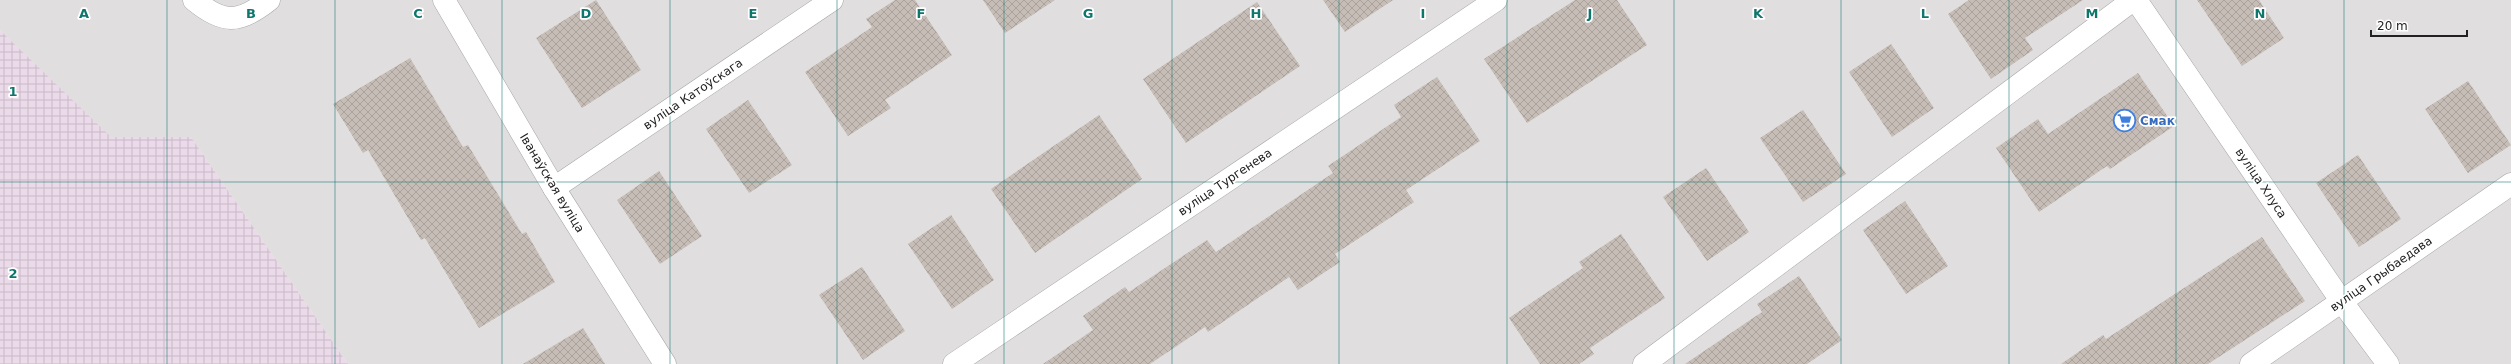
<svg xmlns="http://www.w3.org/2000/svg" width="2511" height="364" font-family="'DejaVu Sans',sans-serif">
  <style>
    .residential { fill: #e0dedf }
    .industrial { fill: url(#industrial-grid) }
    .building { fill: url(#building-cross-hatch) }
    .lines { fill: none; stroke-linecap: round; stroke-linejoin: round }
    .street-casing { stroke: #a8a8a8; stroke-width: 23 }
    .street { stroke: #fff; stroke-width: 22 }
    .grid { fill: none; stroke: #0f766e; stroke-width: 1; stroke-opacity: 0.55 }
    .labels { text-anchor: middle; stroke-width: 3.5; stroke-linejoin: round; paint-order: stroke }
    .street-label { font-size: 12px; fill: #212121; stroke: #fff }
    .shop-label { font-size: 12px; font-weight: bold; fill: #366cbe; stroke: #fff; text-anchor: start }
    .grid-label { font-size: 13px; text-anchor: middle; font-weight: bold; fill: #0f766e; stroke: #fff; stroke-width: 3.5; stroke-linejoin: round; paint-order: stroke }
  </style>
  <defs>
    <pattern id="industrial-grid" width="8" height="8" patternUnits="userSpaceOnUse"><rect width="8" height="8" fill="#ebdae9"/><path d="M0 4h8M4 0v8" fill="none" stroke="#c9bbc8"/></pattern>
    <pattern id="building-cross-hatch" width="8" height="8" patternUnits="userSpaceOnUse"><rect width="8" height="8" fill="#c7bdb7"/><path d="M0 0l8 8M0 8l8-8" fill="none" stroke="#aba29d"/></pattern>
  </defs>
  <rect width="100%" height="100%" fill="#f2eee8"/>
  <path class="residential" d="M 0,0 L 2511,0 L 2511,364 L 348,364 L 191,137 L 111,138 L 0,30 Z"/>
  <path class="industrial" d="M 0,30 L 111,137 L 191,137 L 348,364 L 0,364 Z"/>
  <g class="building">
    <path d="M 596,0 L 641,70 L 582,108 L 536,38 Z"/>
    <path d="M 895,0 L 915,0 L 952,55 L 885,100 L 891,108 L 848,136 L 805,72 L 872,27 L 866,19 Z"/>
    <path d="M 983,0 L 1055,0 L 1005,33 Z"/>
    <path d="M 1323,0 L 1393,0 L 1345,32 Z"/>
    <path d="M 1575,0 L 1617,0 L 1647,45 L 1527,123 L 1484,59 Z"/>
    <path d="M 1969,0 L 2083,0 L 2025,38 L 2033,50 L 1991,79 L 1948,14 Z"/>
    <path d="M 2197,0 L 2259,0 L 2284,38 L 2242,66 Z"/>
    <path d="M 1257,2 L 1300,66 L 1186,143 L 1143,79 Z"/>
    <path d="M 1891,44 L 1934,108 L 1892,137 L 1849,72 Z"/>
    <path d="M 410,58 L 463,147 L 468,145 L 522,234 L 526,232 L 555,282 L 479,328 L 425,238 L 421,240 L 368,150 L 363,153 L 333,104 Z"/>
    <path d="M 2138,73 L 2174,126 L 2110,169 L 2107,166 L 2039,212 L 1996,148 L 2038,119 L 2048,134 Z"/>
    <path d="M 1437,77 L 1480,141 L 1406,190 L 1414,202 L 1335,254 L 1340,262 L 1298,290 L 1289,277 L 1208,332 L 1205,327 L 1150,364 L 1043,364 L 1093,330 L 1083,316 L 1125,287 L 1129,292 L 1207,240 L 1216,252 L 1333,173 L 1328,166 L 1401,117 L 1394,105 Z"/>
    <path d="M 2468,81 L 2511,145 L 2468,173 L 2425,109 Z"/>
    <path d="M 748,100 L 792,165 L 749,193 L 706,129 Z"/>
    <path d="M 1803,110 L 1846,174 L 1803,202 L 1760,138 Z"/>
    <path d="M 1099,115 L 1142,179 L 1035,253 L 991,189 Z"/>
    <path d="M 2358,155 L 2401,219 L 2359,247 L 2316,183 Z"/>
    <path d="M 1706,168 L 1749,232 L 1707,261 L 1663,197 Z"/>
    <path d="M 659,171 L 702,236 L 660,264 L 617,200 Z"/>
    <path d="M 1905,201 L 1948,266 L 1906,294 L 1863,230 Z"/>
    <path d="M 951,215 L 994,280 L 952,309 L 908,244 Z"/>
    <path d="M 1621,234 L 1665,298 L 1590,348 L 1594,354 L 1579,364 L 1540,364 L 1509,318 L 1583,268 L 1579,262 Z"/>
    <path d="M 2262,237 L 2305,301 L 2208,364 L 2061,364 L 2103,335 L 2106,339 Z"/>
    <path d="M 862,267 L 905,331 L 863,360 L 819,295 Z"/>
    <path d="M 1799,276 L 1842,340 L 1807,364 L 1685,364 L 1762,312 L 1757,304 Z"/>
    <path d="M 583,328 L 605,364 L 523,364 Z"/>
  </g>
  <g class="lines">
    <defs>
      <g id="street">
        <path d="M 194,0 C 223,24 239,24 269,0"/>
        <path d="M 444,0 L 554,188 L 665,364"/>
        <path d="M 2136,0 L 2342,302 L 2388,364"/>
        <path d="M 554,188 L 832,0"/>
        <path d="M 954,364 L 1496,0"/>
        <path d="M 1644,364 L 2133,0"/>
        <path d="M 2251,364 L 2511,184"/>
      </g>
    </defs>
    <use href="#street" class="street-casing"/>
    <use href="#street" class="street"/>
  </g>
  <path class="grid" d="M 167,0 L 167,364M 335,0 L 335,364M 502,0 L 502,364M 670,0 L 670,364M 837,0 L 837,364M 1004,0 L 1004,364M 1172,0 L 1172,364M 1339,0 L 1339,364M 1507,0 L 1507,364M 1674,0 L 1674,364M 1841,0 L 1841,364M 2009,0 L 2009,364M 2176,0 L 2176,364M 2344,0 L 2344,364M 0,182 L 2511,182"/>
  <defs>
    <symbol id="supermarket-ring" viewBox="-11 -11 22 22"><circle r="9.5" fill="#fff" stroke="#3f7fe0" stroke-width="1.5"/><path d="M-6-5.5h2.5l.6 2H6L4.5 2H-2.5L-4.4-4H-6ZM-1.5 3.2a1.3 1.3 0 1 0 .1 0ZM3 3.2a1.3 1.3 0 1 0 .1 0Z" fill="#3f7fe0"/></symbol>
  </defs>
  <g fill-rule="evenodd">
    <use href="#supermarket-ring" x="2112" y="108" width="25" height="25"/>
  </g>
  <g class="labels">
    <g class="street-label">
      <text transform="translate(693 94) rotate(-34)" y="4">вуліца Катоўскага</text>
      <text transform="translate(1225 182) rotate(-34)" y="4">вуліца Тургенева</text>
      <text transform="translate(552 183) rotate(59)" y="4">Іванаўская вуліца</text>
      <text transform="translate(2261 183) rotate(56)" y="4">вуліца Хлуса</text>
      <text transform="translate(2381 274) rotate(-35)" y="4">вуліца Грыбаедава</text>
    </g>
    <g class="shop-label">
      <text x="2140" y="125">Смак</text>
    </g>
  </g>
  <g class="grid-label">
    <text x="84" y="18">A</text>
    <text x="251" y="18">B</text>
    <text x="418" y="18">C</text>
    <text x="586" y="18">D</text>
    <text x="753" y="18">E</text>
    <text x="921" y="18">F</text>
    <text x="1088" y="18">G</text>
    <text x="1256" y="18">H</text>
    <text x="1423" y="18">I</text>
    <text x="1590" y="18">J</text>
    <text x="1758" y="18">K</text>
    <text x="1925" y="18">L</text>
    <text x="2092" y="18">M</text>
    <text x="2260" y="18">N</text>
    <text x="13" y="96">1</text>
    <text x="13" y="278">2</text>
  </g>
  <path d="M2371 30v6h96v-6" fill="none" stroke="#212121" stroke-width="2"/>
  <text x="2377" y="30" font-size="12" fill="#212121" stroke="#ffffff" stroke-width="3" paint-order="stroke">20 m</text>
</svg>
